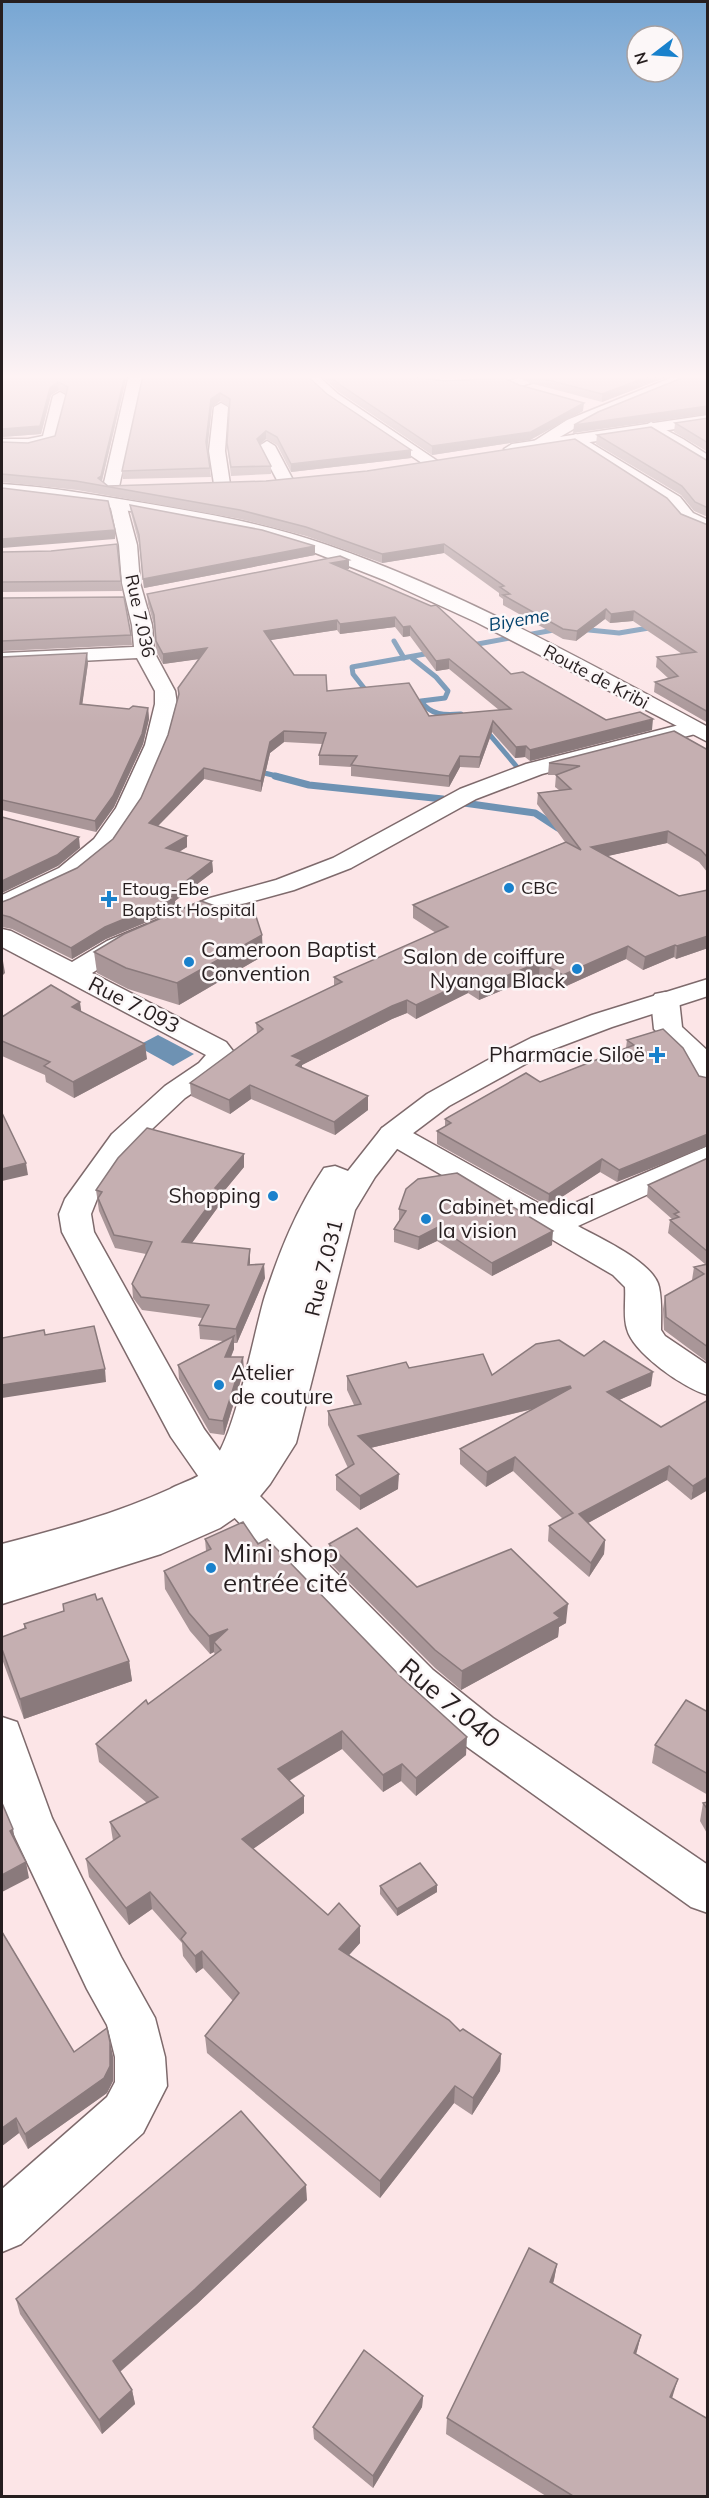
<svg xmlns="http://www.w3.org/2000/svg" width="709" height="2498" font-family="Mulish,sans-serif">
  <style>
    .water { fill: #6e92b3 }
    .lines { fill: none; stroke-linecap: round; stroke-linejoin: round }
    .stream-far1 { stroke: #6e92b3; stroke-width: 5 }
    .stream { stroke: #6e92b3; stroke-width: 7 }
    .street-casing { stroke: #7e6a6c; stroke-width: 3 }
    .secondary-casing { stroke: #7e6a6c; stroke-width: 3 }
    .street { fill: #fff; fill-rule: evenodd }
    .secondary { fill: #fff; fill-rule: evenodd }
    .wall { fill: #a99698; fill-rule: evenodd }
    .shaded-wall { fill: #8a7a7c }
    .building { fill: #c5afb1; stroke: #8a7a7c; stroke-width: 1.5; fill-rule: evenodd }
    .poi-dot { fill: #1981cc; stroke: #fcf7f8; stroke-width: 2 }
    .labels { text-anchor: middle; stroke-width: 5; stroke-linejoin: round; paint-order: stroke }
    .far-street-label { font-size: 18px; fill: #261e1f; stroke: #fcf7f8 }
    .far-water-label { font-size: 18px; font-style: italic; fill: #03426d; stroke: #fcf7f8 }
    .far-poi-label { font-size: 18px; fill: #261e1f; stroke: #fcf7f8; text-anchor: start }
    .poi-label { font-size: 21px; fill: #261e1f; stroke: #fcf7f8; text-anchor: start }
    .street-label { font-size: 21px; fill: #261e1f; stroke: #fcf7f8 }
    .near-poi-label { font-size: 26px; fill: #261e1f; stroke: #fcf7f8; text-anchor: start }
    .near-street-label { font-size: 26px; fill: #261e1f; stroke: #fcf7f8 }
  </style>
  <rect width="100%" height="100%" fill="#fce5e7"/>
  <path class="water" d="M 158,1035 L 194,1054 L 173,1066 L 137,1046 Z"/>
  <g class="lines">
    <g class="stream-far1">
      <path d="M 579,629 L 619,633 L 655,627"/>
      <path d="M 394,641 L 404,658"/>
      <path d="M 467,646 L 559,629"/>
      <path d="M 412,658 L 436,677 L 448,691 L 445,698 L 421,701 C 431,716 445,715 461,714"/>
      <path d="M 371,697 L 353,674 L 352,667 L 436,652"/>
      <path d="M 484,728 L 517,767"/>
      <path d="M 256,771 L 281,777"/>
    </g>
    <g class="stream">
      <path d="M 275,776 L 309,785 L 443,799"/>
      <path d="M 464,803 L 535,813 L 558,828"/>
    </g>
    <defs>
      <g id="street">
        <path d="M 129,375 L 143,375 L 119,487 L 111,492 L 103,487 Z"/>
        <path d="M 302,375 L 317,375 L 338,394 L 439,462 L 431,467 L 425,465 L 328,400 Z"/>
        <path d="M 529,375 L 550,375 L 548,378 L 514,388 L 507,384 L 509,381 Z"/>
        <path d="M 678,375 L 696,375 L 675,386 L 577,427 L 541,448 L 536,450 L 528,445 L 567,420 Z"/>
        <path d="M 60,392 L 67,396 L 55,442 L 28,449 L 2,449 L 2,439 L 28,439 L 43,436 L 53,396 Z"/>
        <path d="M 221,403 L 228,407 L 225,451 L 230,484 L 222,489 L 214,484 L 209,451 L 214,407 Z"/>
        <path d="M 651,422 L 683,439 L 708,455 L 708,468 L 646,430 L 643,427 Z"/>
        <path d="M 576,434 L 680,497 L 693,513 L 708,520 L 708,532 L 681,521 L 668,505 L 571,442 L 568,439 L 571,436 Z"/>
        <path d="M 267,441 L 275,446 L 293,480 L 291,483 L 279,483 L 277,480 L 259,446 Z"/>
        <path d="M 118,499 L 126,504 L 137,545 L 140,583 L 152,625 L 154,652 L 175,691 L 177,704 L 167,745 L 140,808 L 112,849 L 77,878 L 11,909 L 2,912 L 2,895 L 59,868 L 94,839 L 116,808 L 145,745 L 155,704 L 155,691 L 137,658 L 2,665 L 2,653 L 134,647 L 132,625 L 122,583 L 119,545 L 110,504 Z"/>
        <path d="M 691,722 L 699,723 L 702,728 L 699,733 L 542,774 L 476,799 L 351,868 L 294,890 L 228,908 L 125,953 L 92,973 L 226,1042 L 236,1055 L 219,1075 L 185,1098 L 134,1146 L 97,1199 L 91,1214 L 94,1232 L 204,1429 L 234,1470 L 433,1670 L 493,1718 L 708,1865 L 708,1913 L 691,1907 L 463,1744 L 403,1694 L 208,1490 L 171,1437 L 62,1232 L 59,1214 L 65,1199 L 112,1134 L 165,1086 L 199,1063 L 206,1055 L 2,947 L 2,929 L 11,931 L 72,962 L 107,941 L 210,898 L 276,880 L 333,858 L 460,789 L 526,764 Z"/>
        <path d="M 665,992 L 675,994 L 679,1000 L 682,1027 L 708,1051 L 708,1089 L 698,1086 L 683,1059 L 654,1029 L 651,1000 L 655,994 Z"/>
        <path d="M 393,1125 L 404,1128 L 554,1212 L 708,1146 L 708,1167 L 578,1226 C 599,1238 654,1262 659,1287 C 662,1301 661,1316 661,1330 L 665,1336 L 708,1365 L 708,1395 C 685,1389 633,1353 627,1329 C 623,1317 626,1300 625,1287 L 613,1275 L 382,1140 L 378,1134 L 382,1128 Z"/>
        <path d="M 2,1717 L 17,1722 L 52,1818 L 121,1957 L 155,2018 L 165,2057 L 167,2086 L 143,2133 L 21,2244 L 2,2252 L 2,2189 L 107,2097 L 115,2082 L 115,2057 L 107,2025 L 87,1989 L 7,1820 L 2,1802 Z"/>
      </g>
      <g id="secondary">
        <path d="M 708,415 L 708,424 L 512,454 L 504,449 L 512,444 Z"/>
        <path d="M 2,484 C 52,487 101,496 150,504 C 210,514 270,525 327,545 C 460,591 584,661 708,727 L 708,742 L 476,622 L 384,580 L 313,552 L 263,537 L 190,521 L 70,501 L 2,494 Z"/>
        <path d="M 708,979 L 708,996 L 612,1027 L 551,1050 L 449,1106 L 404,1140 L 375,1177 L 355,1210 L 296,1443 L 270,1484 L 252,1506 L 220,1528 L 161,1554 L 2,1604 L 2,1544 C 59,1529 115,1514 170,1489 C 181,1483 196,1479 206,1471 C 234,1447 253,1335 265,1296 C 280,1250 297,1208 324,1168 L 335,1166 L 348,1171 L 382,1128 L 427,1094 L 486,1061 L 531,1038 L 592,1015 Z"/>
      </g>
    </defs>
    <use href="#street" class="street-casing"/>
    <use href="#secondary" class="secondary-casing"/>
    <use href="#street" class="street"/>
    <use href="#secondary" class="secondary"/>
  </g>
  <g class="wall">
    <path d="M 2,375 L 127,375 L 102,481 L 108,486 L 681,514 L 708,525 L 708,723 L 654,692 L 655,682 L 668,678 L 656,667 L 657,657 L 682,654 L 633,621 L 610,623 L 605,619 L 576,641 L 563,639 L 503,605 L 503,599 L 499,596 L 499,593 L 444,553 L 382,563 L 306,536 L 240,519 L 77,490 L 2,482 L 2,442 L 28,443 L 55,436 L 67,394 L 59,390 L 51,395 L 41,434 L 2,437 Z"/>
    <path d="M 143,375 L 327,394 L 411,450 L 411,458 L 291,472 L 277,445 L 266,439 L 260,445 L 271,466 L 271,474 L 231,476 L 227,443 L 229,407 L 220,401 L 212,407 L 207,448 L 211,477 L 123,479 L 122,471 Z"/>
    <path d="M 320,375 L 402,375 L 444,381 L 519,385 L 583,411 L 530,440 L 432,455 L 339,392 Z"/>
    <path d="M 425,375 L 467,375 L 444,376 Z"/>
    <path d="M 513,375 L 672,375 L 602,402 L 530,383 Z"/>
    <path d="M 708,418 L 708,452 L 674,432 L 675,423 Z"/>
    <path d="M 597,435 L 708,461 L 708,517 L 694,511 L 681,495 L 596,444 Z"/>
    <path d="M 130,505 L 315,555 L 144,588 L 139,544 L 131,513 Z"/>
    <path d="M 117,544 L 122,591 L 2,592 L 2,552 L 51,551 Z"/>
    <path d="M 347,569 L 511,674 L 606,720 L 652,730 L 530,761 L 525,757 L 515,758 L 492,732 L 479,768 L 460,767 L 449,787 L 351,776 L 351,767 L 319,765 L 319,755 L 322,744 L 284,742 L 270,753 L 261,792 L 204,779 L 158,826 L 187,847 L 179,852 L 212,861 L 213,872 L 175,901 L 176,910 L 106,939 L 72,959 L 12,929 L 2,927 L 2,929 L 2,902 L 10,899 L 77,868 L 113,839 L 141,798 L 168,735 L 178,696 L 178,688 L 198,659 L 163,664 L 156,651 L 154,625 L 148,604 L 147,594 L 349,569 ZM 395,627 L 403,637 L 410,636 L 436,671 L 449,669 L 499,710 L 429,716 L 327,691 L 294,675 L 270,640 L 337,630 L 340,634 Z"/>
    <path d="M 2,598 L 131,635 L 132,645 L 2,651 Z"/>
    <path d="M 2,657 L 88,663 L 82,704 L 129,709 L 148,708 L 149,719 L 143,744 L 114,807 L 96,832 L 2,810 Z"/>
    <path d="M 708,750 L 708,873 L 699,862 L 667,843 L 607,856 L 679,896 L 708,890 L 708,948 L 676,959 L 674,957 L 643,970 L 626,959 L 562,988 L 539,975 L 479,1000 L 468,993 L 416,1019 L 407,1013 L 392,1019 L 302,1065 L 302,1068 L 368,1110 L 335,1135 L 251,1099 L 230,1114 L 191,1096 L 190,1083 L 257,1034 L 256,1023 L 334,986 L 334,977 L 436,933 L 413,918 L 413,905 L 565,842 L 537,804 L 538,793 L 559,790 L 555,787 L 556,775 L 548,775 L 549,763 Z"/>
    <path d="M 94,952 L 263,956 L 179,1005 L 128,989 L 97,973 Z"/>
    <path d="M 81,1012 L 147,1059 L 74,1098 L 46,1082 L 45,1075 L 2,1056 L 2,1017 Z"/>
    <path d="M 663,1029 L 617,1182 L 600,1172 L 548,1206 L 437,1144 L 437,1131 L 445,1127 L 445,1119 L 626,1048 L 627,1040 Z"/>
    <path d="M 244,1154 L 244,1167 L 220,1196 L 221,1203 L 192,1243 L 250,1265 L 265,1278 L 237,1343 L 234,1343 L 234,1349 L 231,1357 L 244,1370 L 224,1435 L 210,1433 L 179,1379 L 178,1365 L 223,1341 L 200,1339 L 199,1325 L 202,1318 L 142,1310 L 133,1298 L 132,1284 L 146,1254 L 115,1248 L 99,1211 L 96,1190 Z"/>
    <path d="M 708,1158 L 707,1362 L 664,1330 L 663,1309 L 665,1296 L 693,1280 L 692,1280 L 694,1267 L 705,1264 L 668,1233 L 670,1220 L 672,1219 L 647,1197 L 648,1185 Z"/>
    <path d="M 399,1209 L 552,1245 L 492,1276 L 437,1241 L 418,1250 L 394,1242 L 394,1229 L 399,1221 Z"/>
    <path d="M 584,1356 L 651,1386 L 619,1400 L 661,1427 L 708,1400 L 691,1500 L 667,1480 L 588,1523 L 605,1540 L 604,1554 L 589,1577 L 548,1541 L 549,1526 L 563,1519 L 513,1471 L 486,1487 L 460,1464 L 460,1449 L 533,1409 L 370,1448 L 398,1489 L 360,1510 L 336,1490 L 336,1475 L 348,1468 L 328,1425 L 328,1411 L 354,1405 L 347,1390 L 347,1376 L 409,1368 L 492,1375 Z"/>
    <path d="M 205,1539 L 258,1544 L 466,1755 L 416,1796 L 401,1781 L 383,1792 L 342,1749 L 289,1781 L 304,1813 L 253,1849 L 328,1915 L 360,1926 L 360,1943 L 349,1955 L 460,2031 L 501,2054 L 500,2071 L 472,2115 L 454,2103 L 380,2198 L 207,2053 L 205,2036 L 233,2001 L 203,1968 L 196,1973 L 183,1956 L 182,1943 L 152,1909 L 129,1925 L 89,1877 L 86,1859 L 113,1841 L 110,1822 L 147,1803 L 99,1762 L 96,1744 L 148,1704 L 215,1655 L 214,1652 L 210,1654 L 190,1631 L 165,1589 L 164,1571 L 206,1551 Z"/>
    <path d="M 329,1544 L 417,1587 L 566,1623 L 559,1627 L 558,1637 L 461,1690 L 435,1668 L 330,1563 Z"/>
    <path d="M 97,1600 L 129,1661 L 132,1681 L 24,1719 L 2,1659 L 2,1637 L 24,1629 L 24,1624 Z"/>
    <path d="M 708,1712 L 708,1795 L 652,1763 L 655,1745 Z"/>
    <path d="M 708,1802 L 708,1835 L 700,1821 L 703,1803 Z"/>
    <path d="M 380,1886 L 437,1892 L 397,1916 L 380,1894 Z"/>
    <path d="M 2,1932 L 74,2052 L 110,2042 L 113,2057 L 113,2081 L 107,2093 L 28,2149 L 19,2133 L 2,2146 Z"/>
    <path d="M 307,2200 L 197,2304 L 120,2372 L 132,2390 L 135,2404 L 102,2434 L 20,2314 L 16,2299 Z"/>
    <path d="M 557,2264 L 553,2284 L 641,2335 L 636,2354 L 673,2395 L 672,2398 L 708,2496 L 546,2496 L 446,2434 L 447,2418 Z"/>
    <path d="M 423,2396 L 422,2407 L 373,2488 L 314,2439 L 313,2427 Z"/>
  </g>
  <g class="shaded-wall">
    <path d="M 125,375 L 127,375 L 101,484 L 99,486 L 98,478 Z"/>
    <path d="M 653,375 L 672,375 L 602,402 L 602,394 Z"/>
    <path d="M 58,382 L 59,390 L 51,395 L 41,434 L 2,437 L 2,429 L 50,388 Z"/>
    <path d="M 220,393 L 220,401 L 212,407 L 207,451 L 206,442 L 211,399 Z"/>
    <path d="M 584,403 L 583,411 L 530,440 L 432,455 L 432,446 Z"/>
    <path d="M 708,406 L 708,414 L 573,433 L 574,425 Z"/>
    <path d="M 266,431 L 266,439 L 257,447 L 257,439 Z"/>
    <path d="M 411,450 L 411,458 L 291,472 L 291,464 Z"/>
    <path d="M 115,530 L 115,539 L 2,548 L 2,539 Z"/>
    <path d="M 444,544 L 444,553 L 382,563 L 382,554 Z"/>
    <path d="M 315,546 L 315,555 L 144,588 L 143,579 Z"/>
    <path d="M 349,560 L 349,569 L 331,572 L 331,563 Z"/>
    <path d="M 606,609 L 605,619 L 576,641 L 577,631 Z"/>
    <path d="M 634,611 L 633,621 L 610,623 L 611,614 Z"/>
    <path d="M 395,617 L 395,627 L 340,634 L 340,624 Z"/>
    <path d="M 337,620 L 337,630 L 265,641 L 264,631 Z"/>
    <path d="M 410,626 L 410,636 L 403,637 L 403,627 Z"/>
    <path d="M 207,648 L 207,658 L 163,664 L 163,654 Z"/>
    <path d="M 87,653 L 88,663 L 81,714 L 80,704 Z"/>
    <path d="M 449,659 L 449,669 L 436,671 L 436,661 Z"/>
    <path d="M 148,708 L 149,719 L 143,744 L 114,807 L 96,832 L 95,821 Z"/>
    <path d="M 653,719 L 652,730 L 530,761 L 530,750 Z"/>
    <path d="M 493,721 L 492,732 L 479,768 L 480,757 Z"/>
    <path d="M 284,731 L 284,742 L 270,753 L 261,792 L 261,781 L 270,742 Z"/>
    <path d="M 526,746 L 525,757 L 515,758 L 516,747 Z"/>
    <path d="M 460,756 L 460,767 L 449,787 L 449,776 Z"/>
    <path d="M 204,768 L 204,779 L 150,834 L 149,823 Z"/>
    <path d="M 668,831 L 667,843 L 590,860 L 591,847 Z"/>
    <path d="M 187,836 L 187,847 L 167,859 L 166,848 Z"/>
    <path d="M 79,837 L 80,848 L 58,866 L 2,893 L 2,881 Z"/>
    <path d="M 212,861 L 213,872 L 175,901 L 176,910 L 106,939 L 72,959 L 71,948 L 105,927 L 168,895 Z"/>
    <path d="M 262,935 L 263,956 L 179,1005 L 177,983 Z"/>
    <path d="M 708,936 L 708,948 L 676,959 L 677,946 Z"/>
    <path d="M 675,945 L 674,957 L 643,970 L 645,957 Z"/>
    <path d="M 628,946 L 626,959 L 562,988 L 563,975 Z"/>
    <path d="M 3,961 L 5,973 L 2,976 L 2,962 Z"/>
    <path d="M 540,962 L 539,975 L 479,1000 L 479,987 Z"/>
    <path d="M 469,980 L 468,993 L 416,1019 L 416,1005 Z"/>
    <path d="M 407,1000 L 407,1013 L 392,1019 L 302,1065 L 302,1074 L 296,1078 L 292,1056 L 392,1006 Z"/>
    <path d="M 80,1002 L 82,1017 L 72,1007 Z"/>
    <path d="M 145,1044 L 147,1059 L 74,1098 L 73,1082 Z"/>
    <path d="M 250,1085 L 251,1099 L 230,1114 L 229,1100 Z"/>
    <path d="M 368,1096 L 368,1110 L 335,1135 L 334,1122 Z"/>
    <path d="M 708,1134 L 708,1146 L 617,1182 L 619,1170 Z"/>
    <path d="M 244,1154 L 244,1167 L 220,1196 L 221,1203 L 183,1255 L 182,1242 L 215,1188 Z"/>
    <path d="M 602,1159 L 600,1172 L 548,1206 L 549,1194 Z"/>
    <path d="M 26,1163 L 28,1175 L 2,1181 L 2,1169 Z"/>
    <path d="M 438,1227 L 437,1241 L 418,1250 L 419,1237 Z"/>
    <path d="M 553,1231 L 552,1245 L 492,1276 L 492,1263 Z"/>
    <path d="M 250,1249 L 250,1263 L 248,1278 L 248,1265 Z"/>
    <path d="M 264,1264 L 265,1278 L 237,1343 L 236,1329 Z"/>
    <path d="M 234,1336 L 234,1349 L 225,1371 L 225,1357 Z"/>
    <path d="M 243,1357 L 244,1370 L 224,1435 L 223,1421 Z"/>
    <path d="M 105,1369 L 106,1382 L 2,1398 L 2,1385 Z"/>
    <path d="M 653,1372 L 651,1386 L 605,1406 L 607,1392 Z"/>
    <path d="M 570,1386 L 569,1400 L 358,1451 L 358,1436 Z"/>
    <path d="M 515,1457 L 513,1471 L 486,1487 L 487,1472 Z"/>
    <path d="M 669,1466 L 667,1480 L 577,1529 L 579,1514 Z"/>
    <path d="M 399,1474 L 398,1489 L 360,1510 L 360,1496 Z"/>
    <path d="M 708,1477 L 708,1490 L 691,1500 L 693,1486 Z"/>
    <path d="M 605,1540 L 604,1554 L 589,1577 L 591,1563 Z"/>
    <path d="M 568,1604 L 566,1623 L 559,1627 L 558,1637 L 461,1690 L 462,1671 Z"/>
    <path d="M 228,1629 L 214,1642 L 214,1652 L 210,1654 L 209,1636 Z"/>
    <path d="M 129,1661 L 132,1681 L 24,1719 L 20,1699 Z"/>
    <path d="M 342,1731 L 342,1749 L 278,1787 L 278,1769 Z"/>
    <path d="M 467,1737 L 466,1755 L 416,1796 L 416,1778 Z"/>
    <path d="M 402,1764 L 401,1781 L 383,1792 L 383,1775 Z"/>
    <path d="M 304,1796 L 304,1813 L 243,1856 L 242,1839 Z"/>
    <path d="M 13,1829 L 16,1845 L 10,1831 Z"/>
    <path d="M 26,1862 L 29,1878 L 2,1892 L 2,1875 Z"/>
    <path d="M 437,1885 L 437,1892 L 397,1916 L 397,1909 Z"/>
    <path d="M 150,1892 L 152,1909 L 129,1925 L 126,1908 Z"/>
    <path d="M 360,1926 L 360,1943 L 339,1966 L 339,1949 Z"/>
    <path d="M 202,1951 L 203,1968 L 196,1973 L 195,1956 Z"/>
    <path d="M 110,2042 L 113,2057 L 113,2081 L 107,2093 L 28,2149 L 25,2134 Z"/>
    <path d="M 501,2054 L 500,2071 L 472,2115 L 473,2098 Z"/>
    <path d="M 455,2086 L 454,2103 L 380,2198 L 380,2181 Z"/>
    <path d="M 16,2118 L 19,2133 L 2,2146 L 2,2128 Z"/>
    <path d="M 306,2185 L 307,2200 L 197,2304 L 116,2375 L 113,2361 Z"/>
    <path d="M 557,2264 L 554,2280 L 547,2298 L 550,2282 Z"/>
    <path d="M 641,2335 L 637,2351 L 630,2369 L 634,2353 Z"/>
    <path d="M 678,2379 L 673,2395 L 666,2412 L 670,2397 Z"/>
    <path d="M 132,2390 L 135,2404 L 102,2434 L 99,2420 Z"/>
    <path d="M 423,2396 L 422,2407 L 373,2488 L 373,2476 Z"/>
  </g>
  <g class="building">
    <path d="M 2,375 L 125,375 L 101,476 L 98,478 L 108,486 L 266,481 L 367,471 L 575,439 L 667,498 L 681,514 L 708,525 L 708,712 L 655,682 L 678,676 L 657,657 L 696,652 L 634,611 L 611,614 L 606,609 L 577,631 L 563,629 L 503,595 L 510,594 L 500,587 L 504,586 L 444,544 L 382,554 L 306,527 L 240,510 L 76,481 L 2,474 L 2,442 L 28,443 L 55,436 L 68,387 L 58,382 L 50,388 L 40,426 L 2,429 Z"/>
    <path d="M 143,375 L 306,375 L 327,394 L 411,450 L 291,464 L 277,437 L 266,431 L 257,439 L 271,466 L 231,467 L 227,443 L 230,399 L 220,393 L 211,399 L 206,442 L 210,468 L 122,471 Z"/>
    <path d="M 328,375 L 402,375 L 444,381 L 504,378 L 519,385 L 584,403 L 531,432 L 432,446 L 339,384 Z"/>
    <path d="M 529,375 L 653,375 L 602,394 Z"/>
    <path d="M 688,375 L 708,375 L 708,406 L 574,425 L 598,412 L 677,380 Z"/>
    <path d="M 708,418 L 708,443 L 675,423 Z"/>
    <path d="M 651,427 L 708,461 L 708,508 L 695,502 L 682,486 L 597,435 Z"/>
    <path d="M 2,488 L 108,501 L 115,530 L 2,539 Z"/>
    <path d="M 130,505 L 262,530 L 315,546 L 143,579 L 139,535 Z"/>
    <path d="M 117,544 L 121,581 L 2,582 L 2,552 L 51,551 Z"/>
    <path d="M 340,556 L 349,560 L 331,563 L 431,606 L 436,605 L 511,674 L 523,672 L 606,720 L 640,712 L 653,719 L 530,750 L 526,746 L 516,747 L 493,721 L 480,757 L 460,756 L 449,776 L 351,765 L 357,756 L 319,755 L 326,733 L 284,731 L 270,742 L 261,781 L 204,768 L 149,823 L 187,836 L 166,848 L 212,861 L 168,895 L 175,898 L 105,927 L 71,948 L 10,917 L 2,915 L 2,902 L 10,899 L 77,868 L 113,839 L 141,798 L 168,735 L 179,694 L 178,688 L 207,648 L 163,654 L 156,641 L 154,615 L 147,594 ZM 395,617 L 403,627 L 410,626 L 436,661 L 449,659 L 511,709 L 429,716 L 409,683 L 327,691 L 326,675 L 294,675 L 264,631 L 337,620 L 340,624 Z"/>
    <path d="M 124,597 L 131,635 L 2,641 L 2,598 Z"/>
    <path d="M 87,653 L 80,704 L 129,709 L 133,706 L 148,708 L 142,734 L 113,796 L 95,821 L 2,800 L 2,657 Z"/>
    <path d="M 674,731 L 708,750 L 708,858 L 701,850 L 668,831 L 591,847 L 679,896 L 708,890 L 708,936 L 677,946 L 675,945 L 645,957 L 628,946 L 563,975 L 540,962 L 479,987 L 469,980 L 416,1005 L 407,1000 L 392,1006 L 292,1056 L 302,1060 L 296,1065 L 368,1096 L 334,1122 L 250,1085 L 229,1100 L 190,1083 L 263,1029 L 256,1023 L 342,982 L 334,977 L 448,927 L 413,905 L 566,842 L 581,850 L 538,793 L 571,789 L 556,775 L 580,766 L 549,763 Z"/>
    <path d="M 2,817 L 79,837 L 57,855 L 2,881 Z"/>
    <path d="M 201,901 L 215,906 L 252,904 L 262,935 L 177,983 L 126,968 L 94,952 L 124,934 Z"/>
    <path d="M 51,985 L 80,1002 L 72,1007 L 145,1044 L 73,1082 L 44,1066 L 50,1062 L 2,1041 L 2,1017 Z"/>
    <path d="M 663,1029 L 683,1048 L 699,1076 L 708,1078 L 708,1134 L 619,1170 L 602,1159 L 549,1194 L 437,1131 L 451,1123 L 445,1119 L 526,1073 L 540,1082 L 634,1045 L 627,1040 Z"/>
    <path d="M 2,1113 L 26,1163 L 2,1169 Z"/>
    <path d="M 147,1128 L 244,1154 L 215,1188 L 220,1190 L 182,1242 L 250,1249 L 248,1265 L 264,1264 L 236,1329 L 199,1325 L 209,1305 L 141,1297 L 132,1284 L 152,1242 L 114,1235 L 98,1198 L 102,1192 L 96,1190 L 118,1158 Z"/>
    <path d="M 708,1158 L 708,1252 L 670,1220 L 679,1217 L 674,1214 L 679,1212 L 648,1185 Z"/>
    <path d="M 457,1173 L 553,1231 L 492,1263 L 438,1227 L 419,1237 L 394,1229 L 406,1211 L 399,1209 L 406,1189 L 418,1179 Z"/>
    <path d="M 708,1264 L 708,1347 L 666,1317 L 665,1296 L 704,1274 L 694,1267 Z"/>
    <path d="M 94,1326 L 105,1369 L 2,1385 L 2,1338 L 44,1330 L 45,1335 Z"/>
    <path d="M 234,1336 L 225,1357 L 243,1357 L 223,1421 L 209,1419 L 178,1365 Z"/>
    <path d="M 559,1340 L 584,1356 L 604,1341 L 653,1372 L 607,1392 L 661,1427 L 708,1400 L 708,1477 L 693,1486 L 669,1466 L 579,1514 L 605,1540 L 591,1563 L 549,1526 L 573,1513 L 515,1457 L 487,1472 L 460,1449 L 571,1388 L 570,1386 L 358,1436 L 399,1474 L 360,1496 L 336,1475 L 354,1464 L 328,1411 L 361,1404 L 347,1376 L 406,1362 L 409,1368 L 483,1354 L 492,1375 L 536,1344 Z"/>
    <path d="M 243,1522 L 258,1544 L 267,1539 L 402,1678 L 467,1737 L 416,1778 L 402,1764 L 383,1775 L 342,1731 L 278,1769 L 304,1796 L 242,1839 L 328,1915 L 339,1903 L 360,1926 L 339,1949 L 449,2020 L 460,2031 L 463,2029 L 501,2054 L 473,2098 L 455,2086 L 380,2181 L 205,2036 L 239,1993 L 202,1951 L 195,1956 L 181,1939 L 186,1933 L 150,1892 L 126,1908 L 86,1859 L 120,1836 L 110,1822 L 158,1797 L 96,1744 L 146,1700 L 148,1704 L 221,1650 L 214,1642 L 228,1629 L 209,1636 L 189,1613 L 164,1571 L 211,1549 L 205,1539 Z"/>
    <path d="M 357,1528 L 417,1587 L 511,1549 L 568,1604 L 554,1613 L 560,1618 L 462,1671 L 435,1650 L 329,1544 Z"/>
    <path d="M 95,1594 L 97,1600 L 102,1598 L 129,1661 L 20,1699 L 2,1649 L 2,1637 L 26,1628 L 24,1624 L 64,1611 L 63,1604 Z"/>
    <path d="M 686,1700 L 708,1712 L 708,1774 L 655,1745 Z"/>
    <path d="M 708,1802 L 708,1810 L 703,1803 Z"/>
    <path d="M 2,1803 L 13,1829 L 10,1831 L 26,1862 L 2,1875 Z"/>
    <path d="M 420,1863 L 437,1885 L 397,1909 L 380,1886 Z"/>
    <path d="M 2,1932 L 74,2052 L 107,2028 L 110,2042 L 110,2066 L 104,2078 L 25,2134 L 16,2118 L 2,2128 Z"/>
    <path d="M 241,2111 L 306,2185 L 195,2289 L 113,2361 L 132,2390 L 99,2420 L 16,2299 Z"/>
    <path d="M 529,2248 L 557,2264 L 550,2282 L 641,2335 L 634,2353 L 678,2379 L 670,2397 L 708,2419 L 708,2496 L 573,2496 L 447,2418 Z"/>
    <path d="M 364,2350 L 423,2396 L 373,2476 L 313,2427 Z"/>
  </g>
  <linearGradient id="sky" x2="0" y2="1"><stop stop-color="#77a6d3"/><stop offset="0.52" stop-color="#fef3f4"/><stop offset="1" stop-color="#fef3f4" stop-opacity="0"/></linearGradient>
  <rect width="709" height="724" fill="url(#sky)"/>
  <g class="poi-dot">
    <circle cx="509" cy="888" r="6"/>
    <path d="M106 890h6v6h6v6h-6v6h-6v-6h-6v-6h6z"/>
    <circle cx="189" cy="962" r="6"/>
    <circle cx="577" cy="969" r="6"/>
    <path d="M654 1046h6v6h6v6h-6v6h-6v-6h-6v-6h6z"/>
    <circle cx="273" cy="1196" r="6"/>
    <circle cx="426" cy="1219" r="6"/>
    <circle cx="219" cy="1385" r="6"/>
    <circle cx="211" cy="1568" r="6"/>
  </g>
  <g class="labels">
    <g class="far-street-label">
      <text transform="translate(140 616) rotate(78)" y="6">Rue 7.036</text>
      <text transform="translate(596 677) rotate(28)" y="6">Route de Kribi</text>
    </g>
    <g class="far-water-label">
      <text transform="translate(519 620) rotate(-10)" y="6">Biyeme</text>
    </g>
    <g class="far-poi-label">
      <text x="521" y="894">CBC</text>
      <text x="122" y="895">Etoug-Ebe<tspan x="122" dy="21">Baptist Hospital</tspan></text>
    </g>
    <g class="poi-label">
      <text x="201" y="957">Cameroon Baptist<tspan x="201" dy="24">Convention</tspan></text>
      <text x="565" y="964" text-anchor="end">Salon de coiffure<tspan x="565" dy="24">Nyanga Black</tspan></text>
      <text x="645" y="1062" text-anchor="end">Pharmacie Siloë</text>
      <text x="261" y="1203" text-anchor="end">Shopping</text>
      <text x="438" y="1214">Cabinet medical<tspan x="438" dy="24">la vision</tspan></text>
      <text x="231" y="1380">Atelier<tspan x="231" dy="24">de couture</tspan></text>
    </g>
    <g class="street-label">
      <text transform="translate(134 1005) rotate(27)" y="7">Rue 7.093</text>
      <text transform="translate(324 1268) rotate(-76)" y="7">Rue 7.031</text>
    </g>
    <g class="near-poi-label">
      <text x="223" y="1562">Mini shop<tspan x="223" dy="30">entrée cité</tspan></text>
    </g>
    <g class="near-street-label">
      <text transform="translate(450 1703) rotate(40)" y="9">Rue 7.040</text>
    </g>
  </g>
  <rect width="709" height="2498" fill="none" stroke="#261e1f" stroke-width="6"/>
  <g transform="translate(655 54) rotate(253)"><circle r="28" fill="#fcf7f8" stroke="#a6a0a1" stroke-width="1.5"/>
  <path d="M0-4.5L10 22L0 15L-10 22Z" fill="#1981cc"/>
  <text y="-9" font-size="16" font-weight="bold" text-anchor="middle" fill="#261e1f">N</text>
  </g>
</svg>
